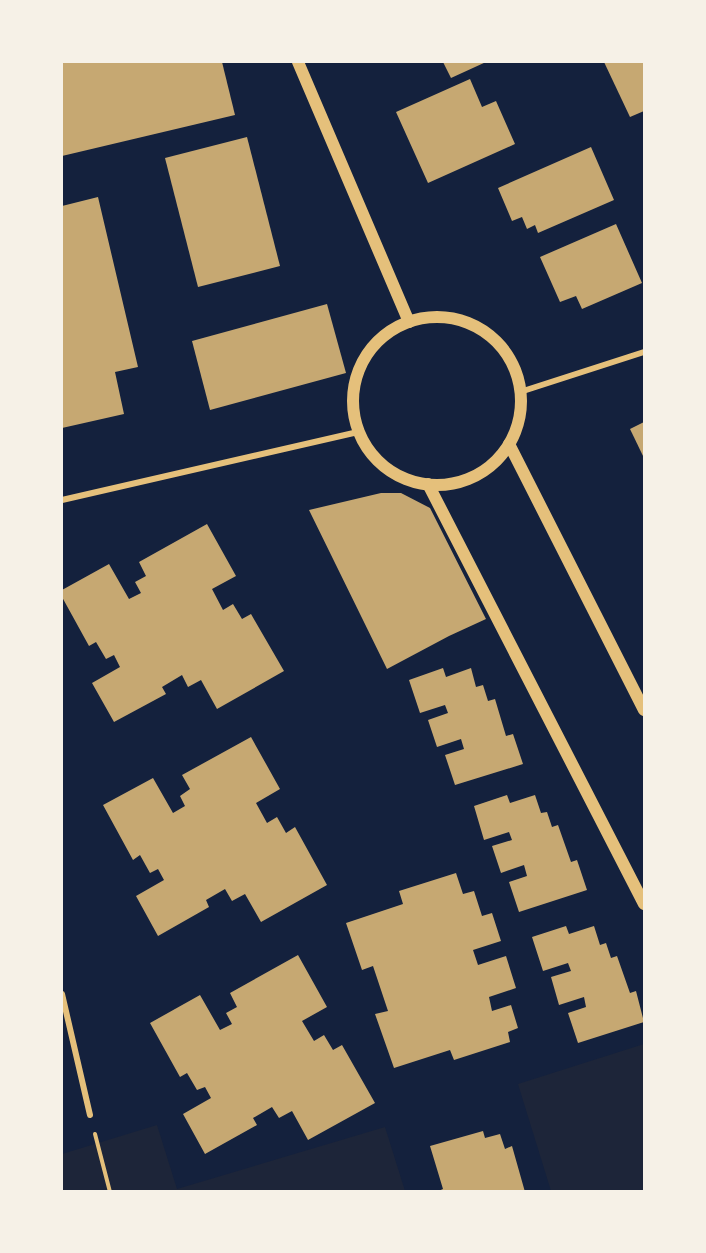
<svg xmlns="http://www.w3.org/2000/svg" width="706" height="1253" font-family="'Noto Sans',sans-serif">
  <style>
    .green { fill: #1d2539 }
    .building { fill: #c6a872 }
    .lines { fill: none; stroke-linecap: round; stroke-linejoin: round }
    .path { stroke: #e5c07b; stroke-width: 4 }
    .minor { stroke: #e5c07b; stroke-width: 6 }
    .secondary { stroke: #e5c07b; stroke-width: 12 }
  </style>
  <rect width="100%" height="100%" fill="#14213d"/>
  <g class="green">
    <path d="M 644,1044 L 644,1191 L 551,1191 L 518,1084 Z"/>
    <path d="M 157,1125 L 177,1189 L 385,1127 L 405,1191 L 62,1192 L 62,1154 Z"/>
  </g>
  <g class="building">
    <path d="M 62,62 L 222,62 L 235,115 L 62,156 Z"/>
    <path d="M 443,62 L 486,62 L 451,78 Z"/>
    <path d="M 604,62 L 644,62 L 644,111 L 630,117 Z"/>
    <path d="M 470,79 L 482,107 L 496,101 L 515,144 L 428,183 L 396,112 Z"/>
    <path d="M 247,137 L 280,266 L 198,287 L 165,158 Z"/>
    <path d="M 591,147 L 614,200 L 538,233 L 535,225 L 527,229 L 522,217 L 512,221 L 498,188 Z"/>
    <path d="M 98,197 L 138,367 L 115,372 L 124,414 L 62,428 L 62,206 Z"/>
    <path d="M 616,224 L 642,283 L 582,309 L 576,296 L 560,302 L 540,257 Z"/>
    <path d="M 327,304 L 346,373 L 210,410 L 192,341 Z"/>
    <path d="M 644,422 L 644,458 L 630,429 Z"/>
    <path d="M 381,493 L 401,493 L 430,508 L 486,619 L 449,636 L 387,669 L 309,510 Z"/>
    <path d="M 207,524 L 236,576 L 212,589 L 223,610 L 233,604 L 242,619 L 251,614 L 284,671 L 217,709 L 201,680 L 188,687 L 182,675 L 162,687 L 166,694 L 114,722 L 92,683 L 120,667 L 114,655 L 106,659 L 96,642 L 89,646 L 62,597 L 62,590 L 109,564 L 129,599 L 141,593 L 135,582 L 146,576 L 139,562 Z"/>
    <path d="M 443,668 L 446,677 L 471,668 L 476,687 L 483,685 L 488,701 L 495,699 L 506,736 L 513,734 L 523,764 L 455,785 L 445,755 L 464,749 L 461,739 L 437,747 L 428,720 L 448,713 L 445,705 L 420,713 L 409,680 Z"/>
    <path d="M 251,737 L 280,789 L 256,803 L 267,823 L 277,817 L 286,833 L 295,827 L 327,885 L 261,922 L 245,894 L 232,901 L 225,889 L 206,900 L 209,907 L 158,936 L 136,896 L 164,880 L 158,869 L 150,873 L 140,855 L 133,860 L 103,805 L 153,778 L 173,813 L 185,806 L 180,796 L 190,789 L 182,775 Z"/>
    <path d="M 507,795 L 510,803 L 535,795 L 541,813 L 547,812 L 552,827 L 558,825 L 571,862 L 577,860 L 587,890 L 519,912 L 509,882 L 527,876 L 524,865 L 501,873 L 492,846 L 512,840 L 509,832 L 484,840 L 474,806 Z"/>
    <path d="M 456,873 L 463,894 L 474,891 L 482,916 L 492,913 L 501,941 L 473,950 L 478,965 L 506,956 L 516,988 L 489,997 L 492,1011 L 511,1005 L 518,1028 L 508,1032 L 510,1042 L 454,1060 L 450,1050 L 394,1068 L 375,1014 L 388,1011 L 373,966 L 362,970 L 346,923 L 403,904 L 399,891 Z"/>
    <path d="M 566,926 L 569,934 L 594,926 L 600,945 L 606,943 L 611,958 L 617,956 L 630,993 L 636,991 L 644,1022 L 578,1043 L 568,1013 L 586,1007 L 584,997 L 559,1005 L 551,977 L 571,971 L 568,963 L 543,971 L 532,937 Z"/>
    <path d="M 298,955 L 327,1007 L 302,1021 L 314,1041 L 324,1035 L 333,1050 L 342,1045 L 375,1103 L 308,1140 L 292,1111 L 279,1118 L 272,1107 L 253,1118 L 257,1125 L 205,1154 L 183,1114 L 211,1098 L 205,1087 L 197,1090 L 187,1073 L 180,1077 L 150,1023 L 200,995 L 220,1030 L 232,1024 L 226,1013 L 237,1007 L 230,993 Z"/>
    <path d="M 483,1131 L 485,1138 L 500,1134 L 505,1149 L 512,1146 L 525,1192 L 436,1192 L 443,1189 L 430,1146 Z"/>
  </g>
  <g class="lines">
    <path class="path" d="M 95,1134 L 110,1192"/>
    <g class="minor">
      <path d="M 520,392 L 644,352"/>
      <path d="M 62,500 L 358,432"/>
      <path d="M 62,994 L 90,1115"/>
    </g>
    <g class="secondary">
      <path d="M 298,62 L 409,322"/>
      <circle cx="437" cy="401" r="84"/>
      <path d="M 509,444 L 644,710"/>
      <path d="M 428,484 L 644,904"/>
    </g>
  </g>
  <rect width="706" height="1253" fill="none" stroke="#f6f1e7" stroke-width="126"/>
</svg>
